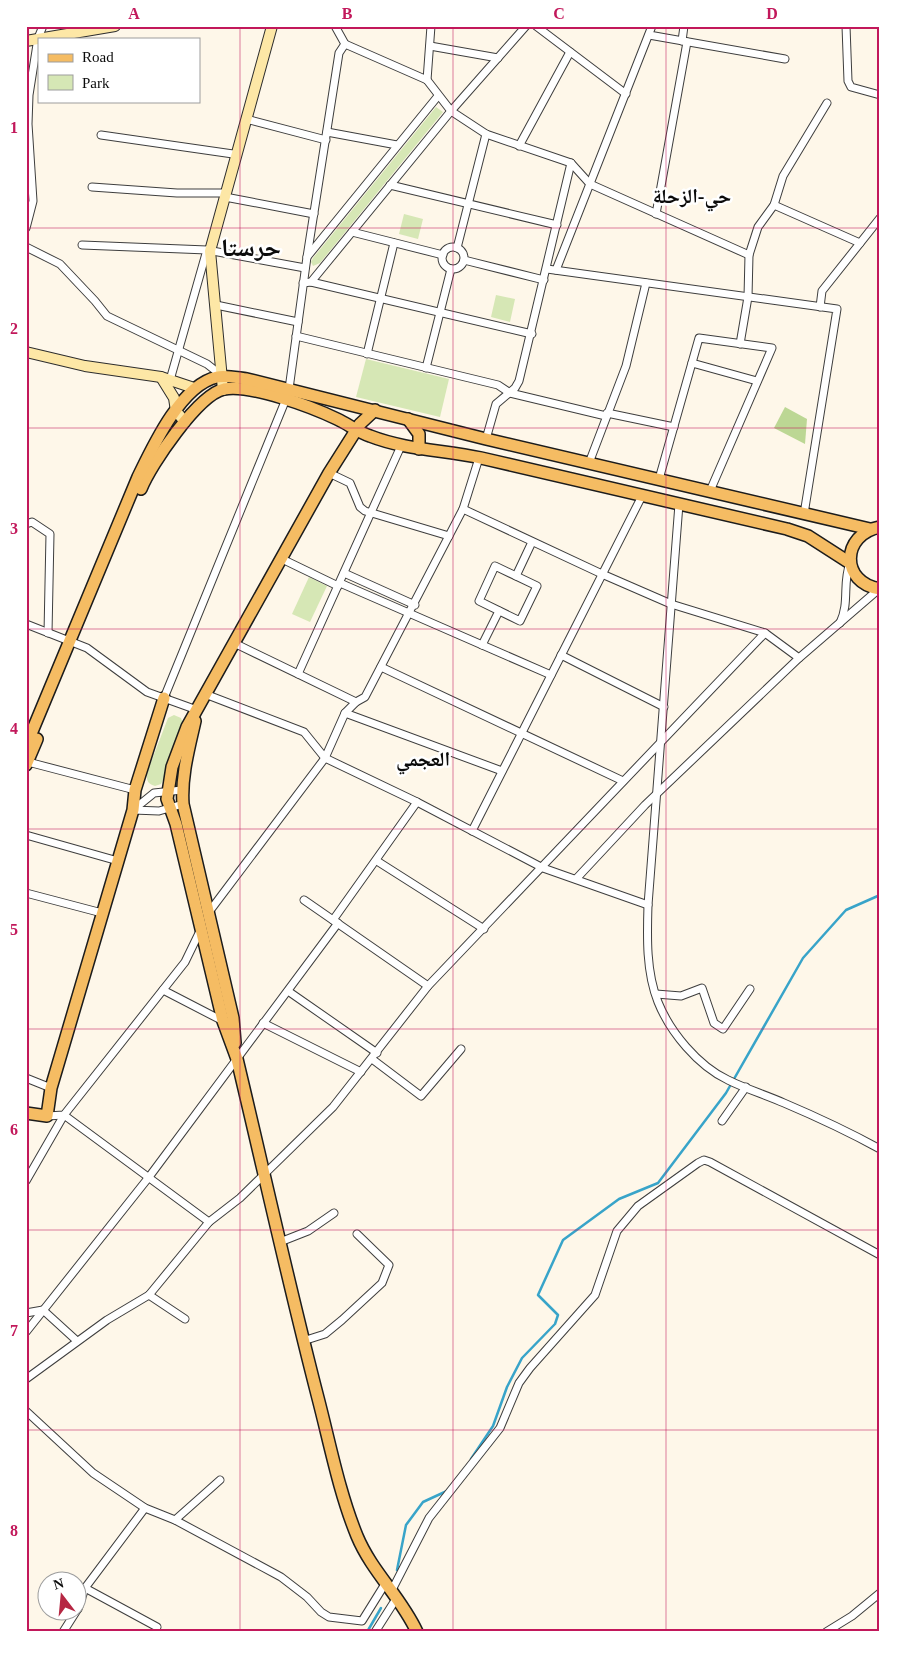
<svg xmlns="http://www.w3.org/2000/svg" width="906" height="1658" font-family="'Times New Roman','Noto Naskh Arabic',serif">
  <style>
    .green { fill: #d6e7b5 }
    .forest { fill: #bcd794 }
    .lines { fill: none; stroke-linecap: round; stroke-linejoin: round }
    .stream { stroke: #38a4c9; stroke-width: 2.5 }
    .street-casing { stroke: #3e3e3e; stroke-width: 9 }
    .secondary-casing { stroke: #2d2d2d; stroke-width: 12 }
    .primary-casing { stroke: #1c1c1c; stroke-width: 14 }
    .street { stroke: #fff; stroke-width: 7 }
    .secondary { stroke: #fde7a6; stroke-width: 10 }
    .primary { stroke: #f5bc63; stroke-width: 11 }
    .grid { fill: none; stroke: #c2185b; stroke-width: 1; stroke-opacity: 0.55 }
    .labels { text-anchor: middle; stroke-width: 5; stroke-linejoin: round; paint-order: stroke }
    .district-label { font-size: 20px; font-weight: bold; fill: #0b0b0b; stroke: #fff }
    .town-label { font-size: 25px; font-weight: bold; fill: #0b0b0b; stroke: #fff }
    .neatline { fill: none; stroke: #c2185b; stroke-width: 2 }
    .grid-label { font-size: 16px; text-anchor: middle; font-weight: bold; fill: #c2185b }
  </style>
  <rect width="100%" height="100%" fill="#fef7e9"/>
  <g class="green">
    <path d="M 436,107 L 443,112 L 320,263 L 313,266 L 311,262 L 313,258 Z"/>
    <path d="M 404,214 L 423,219 L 418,239 L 399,234 Z"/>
    <path d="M 496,295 L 515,299 L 510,322 L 491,317 Z"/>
    <path d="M 366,359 L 449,379 L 440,417 L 356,397 Z"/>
    <path d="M 309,577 L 327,586 L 310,622 L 292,614 Z"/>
    <path d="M 174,715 L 181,718 L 183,724 L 165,776 L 161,784 L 155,786 C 146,783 146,779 148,770 L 168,718 Z"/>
  </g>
  <path class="forest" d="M 785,407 L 807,419 L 805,444 L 774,428 Z"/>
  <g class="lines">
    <g class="stream">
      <path d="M 471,1459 L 493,1426 L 507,1387 L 522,1358 L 555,1324 L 558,1315 L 538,1295 L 563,1240 L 619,1199 L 658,1183 L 726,1093 L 803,958 L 846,910 L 880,895"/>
      <path d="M 397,1570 L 406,1525 L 423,1502 L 449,1490"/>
      <path d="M 367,1632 L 381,1608"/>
    </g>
    <defs>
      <g id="street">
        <path d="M 536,26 L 626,94"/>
        <path d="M 846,26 L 848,81 L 851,87 L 880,95"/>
        <path d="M 649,35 L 785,59"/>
        <path d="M 682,41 L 684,26"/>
        <path d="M 345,44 L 427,80 L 451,111 L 486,134 L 571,163 L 590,184 L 749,255"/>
        <path d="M 430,46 L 498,58"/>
        <path d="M 427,80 L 431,26"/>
        <path d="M 246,119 L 326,140"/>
        <path d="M 327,132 L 397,145"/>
        <path d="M 101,135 L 233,154"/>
        <path d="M 519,146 L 570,52"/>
        <path d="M 390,185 L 557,225"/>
        <path d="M 92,187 L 177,193 L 223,193"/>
        <path d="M 225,197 L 314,214"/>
        <path d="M 774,205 L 860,243"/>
        <path d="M 656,214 L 687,42"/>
        <path d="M 26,228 L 33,201 L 28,124 L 29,95 L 38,38 L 43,26"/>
        <path d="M 352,232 L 443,255"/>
        <path d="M 82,245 L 207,250 L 305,268"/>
        <path d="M 26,247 L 60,264 L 95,301 L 107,316 L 207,364 L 221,375"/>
        <circle cx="453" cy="258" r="11"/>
        <path d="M 457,248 L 486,134"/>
        <path d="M 307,257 L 438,96"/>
        <path d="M 464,260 L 544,280"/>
        <path d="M 547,269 L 837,309 L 804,514"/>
        <path d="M 556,270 L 652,26"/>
        <path d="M 311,282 L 532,334"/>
        <path d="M 303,283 L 311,282 L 451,111 L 526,26"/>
        <path d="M 216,305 L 298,322"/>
        <path d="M 820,307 L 822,291 L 880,218"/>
        <path d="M 296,336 L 498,385 L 510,393 L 606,416"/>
        <path d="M 740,344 L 748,297 L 749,255 L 758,227 L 774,205 L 783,176 L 827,103"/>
        <path d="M 367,354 L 394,243"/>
        <path d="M 692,363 L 757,381"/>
        <path d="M 426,368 L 451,269"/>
        <path d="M 170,380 L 207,250"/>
        <path d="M 289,389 L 307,257 L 339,53 L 345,44 L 335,26"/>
        <path d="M 607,413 L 674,427"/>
        <path d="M 486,439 L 496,404 L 515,388 L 519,381 L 571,163"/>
        <path d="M 589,463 L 626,366 L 646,283"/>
        <path d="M 329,473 L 350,483 L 360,507 L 365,511 L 449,536"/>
        <path d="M 659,479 L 699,338 L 772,348 L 710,491"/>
        <path d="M 679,504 L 648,905 C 647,937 646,972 658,1002 C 670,1032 698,1066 728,1080 C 746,1089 766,1095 784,1103 C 817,1117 849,1132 880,1149"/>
        <path d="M 463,509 L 602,574 L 671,604 L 765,633 L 799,658"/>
        <path d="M 26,524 L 32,522 L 50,534 L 48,633"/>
        <path d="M 282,559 L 338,586"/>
        <path d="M 495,566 L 537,586 L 520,621 L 479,601 Z"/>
        <path d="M 344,573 L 415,605"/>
        <path d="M 516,576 L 532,542"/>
        <path d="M 340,583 L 551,675"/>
        <path d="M 840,623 C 850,602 842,584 850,563"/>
        <path d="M 26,624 L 87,648 L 147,692 L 197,710"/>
        <path d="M 234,643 L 356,702"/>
        <path d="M 482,645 L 499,611"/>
        <path d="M 561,655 L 664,707"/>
        <path d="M 381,667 L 623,781"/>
        <path d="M 298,674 L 401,446"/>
        <path d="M 205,694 L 304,732 L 325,758 L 417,802 L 543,868 L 648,905"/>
        <path d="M 164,698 L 286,399"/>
        <path d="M 345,713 L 502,771"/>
        <path d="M 28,762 L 135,790"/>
        <path d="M 182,790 L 154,793 L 133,810 L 159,811 L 183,804"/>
        <path d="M 472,831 L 642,496"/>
        <path d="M 26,835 L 118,861"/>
        <path d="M 377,861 L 484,929"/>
        <path d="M 576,879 L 645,805 L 799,658 L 879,589"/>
        <path d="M 26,893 L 102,913"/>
        <path d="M 304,900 L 428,986"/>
        <path d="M 209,912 L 325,758 L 345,713 L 356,702 L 365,697 L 463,509 L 479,458"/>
        <path d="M 333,920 L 417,802"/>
        <path d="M 163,990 L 223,1021"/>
        <path d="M 288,991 L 377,1053"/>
        <path d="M 656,994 L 681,996 L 702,988 L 714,1023 L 723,1029 L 750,989"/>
        <path d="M 263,1023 L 361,1072"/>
        <path d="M 372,1059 L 421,1096 L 461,1049"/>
        <path d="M 26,1078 L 51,1088"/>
        <path d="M 47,1116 L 64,1115 L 185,962 L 201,929"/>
        <path d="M 722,1121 L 746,1087"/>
        <path d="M 26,1181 L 64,1115 L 209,1222"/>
        <path d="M 280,1242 L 308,1231 L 334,1213"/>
        <path d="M 149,1295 L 185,1319"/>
        <path d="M 26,1313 L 43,1310 L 77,1341"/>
        <path d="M 26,1332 L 149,1177 L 338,923"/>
        <path d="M 303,1341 L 325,1334 L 342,1320 L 382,1283 L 389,1265 L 357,1234"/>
        <path d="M 26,1379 L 107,1320 L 149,1295 L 209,1222 L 240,1198 L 333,1107 L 428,986 L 765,633"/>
        <path d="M 26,1411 L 93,1473 L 145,1508 L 175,1520 L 281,1577 L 307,1597 L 321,1612 L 329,1617 L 362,1621 L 385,1584"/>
        <path d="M 175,1520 L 220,1480"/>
        <path d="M 85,1588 L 157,1627"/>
        <path d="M 392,1590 L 429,1518 L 500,1428 L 519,1383 L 530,1368 L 595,1295 L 617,1231 L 638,1206 L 698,1163 L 704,1160 L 710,1162 L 880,1255"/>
        <path d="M 78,1609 L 85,1588 L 145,1508"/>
        <path d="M 63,1632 L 77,1610"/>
        <path d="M 375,1632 L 396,1599"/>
        <path d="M 826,1632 L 852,1616 L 880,1593"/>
      </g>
      <g id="secondary">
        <path d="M 26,41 L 115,26"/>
        <path d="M 26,352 L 85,366 L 161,377 L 194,388"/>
        <path d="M 161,377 L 174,398 L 176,411 L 185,422"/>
        <path d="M 223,390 L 210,251 L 272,26"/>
      </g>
      <g id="primary">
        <path d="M 375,410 L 360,424 L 329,473 L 187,727 L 172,767 L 167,799 L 176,824 L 223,1021 L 237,1059 C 264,1172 289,1286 318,1398 C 330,1444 339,1492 357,1536 C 372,1572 401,1597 417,1632"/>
        <path d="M 408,419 L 419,434 L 419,449"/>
        <path d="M 141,489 C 151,464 198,395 224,389 C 251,384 312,407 337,419 C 348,424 358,432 370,436 C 406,450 444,450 481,458 C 583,482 685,506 787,529 L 808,536 L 850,563"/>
        <path d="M 880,527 C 841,534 840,583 880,589"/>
        <path d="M 195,721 C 189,748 181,776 183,804 L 233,1018 L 235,1043"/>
        <path d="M 26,746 L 138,477 C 153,446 181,385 217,377 C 226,375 238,378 247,379 L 486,439 L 870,529"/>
        <path d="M 26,765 L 37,739"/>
        <path d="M 26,1113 L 47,1116 L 51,1088 L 133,810 L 135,790 L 164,698"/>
      </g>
    </defs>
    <use href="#street" class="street-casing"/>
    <use href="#secondary" class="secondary-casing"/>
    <use href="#primary" class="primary-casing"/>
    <use href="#street" class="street"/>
    <use href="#secondary" class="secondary"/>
    <use href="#primary" class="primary"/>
  </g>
  <path class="grid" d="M 240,26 L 240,1632M 453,26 L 453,1632M 666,26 L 666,1632M 26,228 L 880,228M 26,428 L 880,428M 26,629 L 880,629M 26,829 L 880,829M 26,1029 L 880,1029M 26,1230 L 880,1230M 26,1430 L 880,1430"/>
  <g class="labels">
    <g class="district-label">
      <text x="692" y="203">حي-الزحلة</text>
      <text x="423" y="766">العجمي</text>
    </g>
    <g class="town-label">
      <text x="251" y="256">حرستا</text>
    </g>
  </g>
  <rect width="906" height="1658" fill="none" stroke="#ffffff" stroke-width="55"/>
  <rect x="38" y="38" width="162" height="65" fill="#ffffff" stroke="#9d9d9d"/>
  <rect x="48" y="54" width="25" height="8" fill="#f5bc63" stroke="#9d9d9d"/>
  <text x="82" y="62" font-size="15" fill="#0b0b0b">Road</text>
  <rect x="48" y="75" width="25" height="15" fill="#d6e7b5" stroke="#9d9d9d"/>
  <text x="82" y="88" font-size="15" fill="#0b0b0b">Park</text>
  <g transform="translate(62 1596) rotate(344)"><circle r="24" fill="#ffffff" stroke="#9d9d9d"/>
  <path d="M0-4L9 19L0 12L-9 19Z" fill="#b62743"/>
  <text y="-8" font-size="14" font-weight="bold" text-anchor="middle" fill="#0b0b0b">N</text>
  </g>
  <rect x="28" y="28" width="850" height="1602" class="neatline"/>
  <g class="grid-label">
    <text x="134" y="19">A</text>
    <text x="347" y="19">B</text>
    <text x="559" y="19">C</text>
    <text x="772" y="19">D</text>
    <text x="14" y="133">1</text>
    <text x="14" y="334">2</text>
    <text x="14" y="534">3</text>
    <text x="14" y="734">4</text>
    <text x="14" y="935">5</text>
    <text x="14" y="1135">6</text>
    <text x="14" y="1336">7</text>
    <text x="14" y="1536">8</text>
  </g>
</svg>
